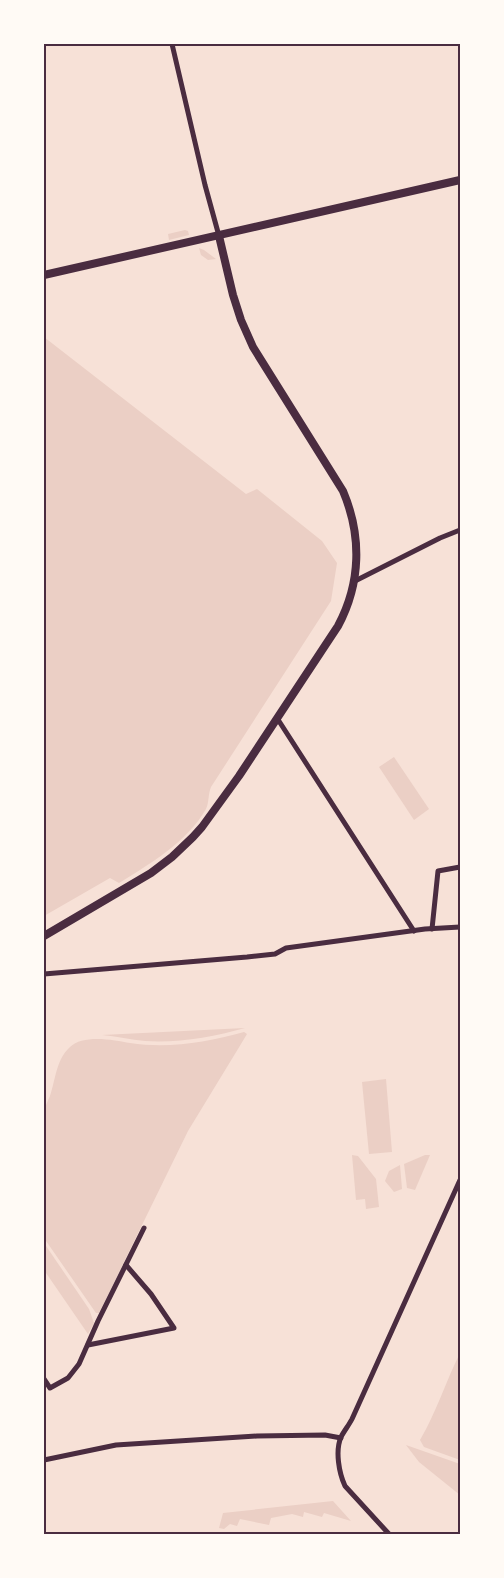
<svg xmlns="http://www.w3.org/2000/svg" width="504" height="1578" font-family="Commissioner,sans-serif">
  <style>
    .green { fill: #ebcfc5 }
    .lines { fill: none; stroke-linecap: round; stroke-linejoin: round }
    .minor { stroke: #4a2c40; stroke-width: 5 }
    .tertiary { stroke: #4a2c40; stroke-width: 8 }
    .neatline { fill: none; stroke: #4a2c40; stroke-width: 2 }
  </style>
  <rect width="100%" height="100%" fill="#f7e1d7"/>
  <g class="green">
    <path d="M 185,230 L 188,231 L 189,235 L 169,240 L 168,234 Z"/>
    <path d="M 199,248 L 204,250 L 216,259 L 208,260 L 201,255 Z"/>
    <path d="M 44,337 L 246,494 L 257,489 L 322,541 L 337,563 L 331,601 L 211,787 C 208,794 209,803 206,809 C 187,842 150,864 119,883 L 110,878 L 44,916 Z"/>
    <path d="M 394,757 L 429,809 L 414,820 L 379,767 Z"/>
    <path d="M 245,1028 C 213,1037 179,1043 145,1041 C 131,1040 116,1036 102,1035 Z"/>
    <path d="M 244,1032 L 247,1034 L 241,1044 L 188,1131 L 99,1313 L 96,1313 L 44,1238 L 44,1110 C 46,1105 48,1100 50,1096 C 56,1078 56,1060 70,1047 C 83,1034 114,1040 130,1043 C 169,1049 207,1042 244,1032 Z"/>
    <path d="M 386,1079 L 392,1152 L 369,1154 L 362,1082 Z"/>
    <path d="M 352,1155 L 358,1156 L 376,1179 L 379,1207 L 366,1209 L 365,1199 L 356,1200 Z"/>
    <path d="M 425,1155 L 430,1155 L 415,1190 L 407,1188 L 404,1164 Z"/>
    <path d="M 400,1165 L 402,1189 L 394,1192 L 385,1181 L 389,1171 Z"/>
    <path d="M 44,1243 L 89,1309 L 94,1323 L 88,1334 L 44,1270 Z"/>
    <path d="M 460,1353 L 460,1460 L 424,1447 L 420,1440 C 436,1413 446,1381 460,1353 Z"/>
    <path d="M 406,1445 L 460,1464 L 460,1495 L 419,1462 Z"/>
    <path d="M 333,1501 L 351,1521 L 324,1513 L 322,1517 L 304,1512 L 303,1517 L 292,1514 L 271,1518 L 269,1525 L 240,1519 L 237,1526 L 230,1524 L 224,1529 L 219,1528 L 223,1513 Z"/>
  </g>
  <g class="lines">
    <g class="minor">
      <path d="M 172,44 L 205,185 L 219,236"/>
      <path d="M 355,581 L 440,538 L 460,530"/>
      <path d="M 277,718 L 414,931"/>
      <path d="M 432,929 L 438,871 L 460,867"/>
      <path d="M 44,974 L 247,957 L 275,954 L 286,948 L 425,929 L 460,927"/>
      <path d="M 88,1345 L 174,1328 L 151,1294 L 126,1265"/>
      <path d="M 44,1379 L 50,1388 L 68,1378 L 79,1364 L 98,1321 L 144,1228"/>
      <path d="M 44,1460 L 116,1445 L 257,1436 L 325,1435 L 341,1438"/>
      <path d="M 389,1534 L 345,1486 C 339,1473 335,1451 341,1437 C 344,1431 349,1425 352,1419 L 460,1180"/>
    </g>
    <g class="tertiary">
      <path d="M 44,275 L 460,180"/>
      <path d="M 44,936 L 151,873 L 172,857 L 193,837 L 202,827 L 239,776 L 338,626 C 361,583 362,536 343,491 L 253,347 L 241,320 L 233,295 L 219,236"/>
    </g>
  </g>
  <rect width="504" height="1578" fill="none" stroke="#fffaf5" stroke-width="90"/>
  <rect x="45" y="45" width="414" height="1488" class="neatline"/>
</svg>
